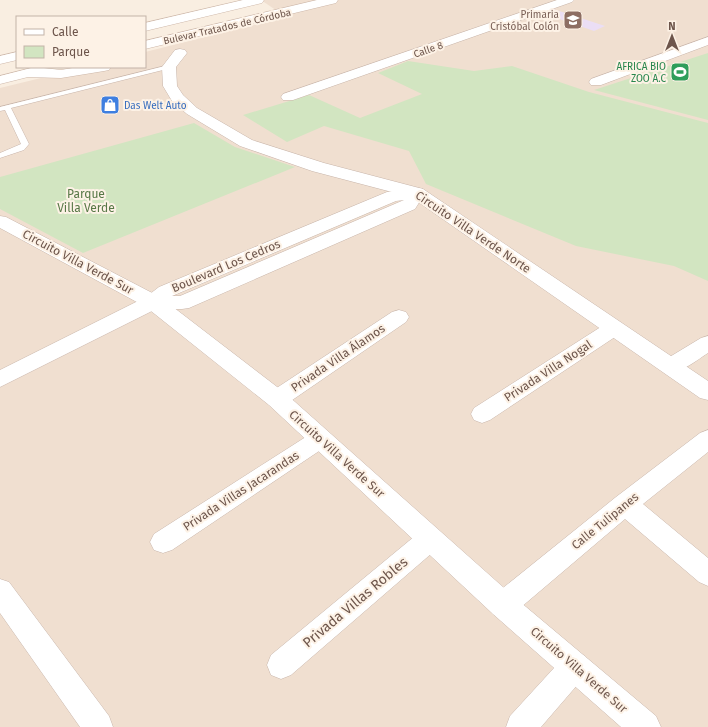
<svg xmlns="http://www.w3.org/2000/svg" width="708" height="727" font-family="'Fira Sans',sans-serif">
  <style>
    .residential { fill: #f0dfd0 }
    .education { fill: #ebdef5 }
    .green { fill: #d2e5c1 }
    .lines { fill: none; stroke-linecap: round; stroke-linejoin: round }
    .service-casing { stroke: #c8b5aa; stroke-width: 1 }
    .minor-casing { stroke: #c8b5aa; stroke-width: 1 }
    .tertiary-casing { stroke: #c8b5aa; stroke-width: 1 }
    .secondary-casing { stroke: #cdb7a9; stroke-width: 1 }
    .service { fill: #fff; fill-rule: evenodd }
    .minor { fill: #fff; fill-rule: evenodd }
    .tertiary { fill: #fff; fill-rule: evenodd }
    .secondary { fill: #fff; fill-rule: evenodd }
    .labels { text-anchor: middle; stroke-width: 4; stroke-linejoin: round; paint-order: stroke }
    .far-education-label { font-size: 10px; fill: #785e54; stroke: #fdf2e6; text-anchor: end }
    .far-street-label { font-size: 10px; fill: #6d554b; stroke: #fdf2e6 }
    .far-leisure-label { font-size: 10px; fill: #27864d; stroke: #fdf2e6; text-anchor: end }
    .far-shop-label { font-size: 10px; fill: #366cbe; stroke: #fdf2e6; text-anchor: start }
    .park-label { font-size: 12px; fill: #587847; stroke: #fdf2e6 }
    .street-label { font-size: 12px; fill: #6d554b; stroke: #fdf2e6 }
    .near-street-label { font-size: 14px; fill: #6d554b; stroke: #fdf2e6 }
  </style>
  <rect width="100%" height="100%" fill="#f9eee1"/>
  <path class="residential" d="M 261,0 L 708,0 L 708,727 L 0,727 L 0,88 L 86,67 L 145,67 L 145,52 L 286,17 Z"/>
  <path class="education" d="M 553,9 L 605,26 L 594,31 L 542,13 Z"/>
  <g class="green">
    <path d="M 708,53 L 708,120 L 594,90 Z"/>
    <path d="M 408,61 L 474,71 L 512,66 L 589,92 L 708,123 L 708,281 L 674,266 L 576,246 L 426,184 L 409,151 L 324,126 L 287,142 L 243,115 L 309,95 L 360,118 L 422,94 L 378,73 Z"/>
    <path d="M 194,123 L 235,147 L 295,167 L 83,253 L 0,209 L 0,177 Z"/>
  </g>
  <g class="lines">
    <defs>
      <path id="service" d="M 169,65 L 171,66 L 171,68 L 11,108 L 29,144 L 24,150 L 0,158 L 0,153 L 21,144 L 5,110 L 0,111 L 0,107 Z"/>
      <g id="minor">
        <path d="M 557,0 L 574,0 L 572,2 L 293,100 L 283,100 L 281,97 L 283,94 Z"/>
        <path d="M 708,37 L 708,45 L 601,85 L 591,85 L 589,82 L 591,79 Z"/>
        <path d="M 417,188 L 423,189 L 425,193 L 415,209 L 189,308 L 182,309 L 156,309 L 0,387 L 0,370 L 146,297 L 159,287 L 387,192 ZM 404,200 L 180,296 L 172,296 L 396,201 Z"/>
        <path d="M 399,310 L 406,312 L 409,317 L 406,322 L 285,405 L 277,407 L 269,405 L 266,399 L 269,393 L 392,312 Z"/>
        <path d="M 614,321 L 621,323 L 624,328 L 621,333 L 490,420 L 482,423 L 474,420 L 471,414 L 474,408 L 607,323 Z"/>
        <path d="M 708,336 L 708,353 C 695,361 679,376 663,371 L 659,366 L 663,361 L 701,338 Z"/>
        <path d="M 320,430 L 328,433 L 331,439 L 328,445 L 172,550 L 163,553 L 154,550 L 150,542 L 154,534 L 312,433 Z"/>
        <path d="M 708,430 L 708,452 L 643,504 L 708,558 L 708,586 L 699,582 L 625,519 L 513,614 L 503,618 L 493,614 L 489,605 L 493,596 L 616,497 L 700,433 Z"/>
        <path d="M 430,528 L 439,531 L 443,539 L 439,547 L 291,675 L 281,679 L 271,675 L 267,665 L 271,655 L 421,531 Z"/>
        <path d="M 0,579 L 9,582 L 109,716 L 113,727 L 80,727 L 0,613 Z"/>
        <path d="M 575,652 L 585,656 L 589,666 L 585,676 L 541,727 L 506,727 L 510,716 L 565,656 Z"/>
      </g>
      <g id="tertiary">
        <path d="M 180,49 L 185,50 L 187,53 L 176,67 L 177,86 L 183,95 L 197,108 L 252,140 L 324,163 L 423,189 L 708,381 L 708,400 L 700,398 L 411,197 L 312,171 L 240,146 L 187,114 L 172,101 L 163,86 L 162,67 L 175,50 Z"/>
        <path d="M 0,216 L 6,217 L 160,297 L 285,393 L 513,596 L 656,716 L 661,727 L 621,727 L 493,614 L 269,405 L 146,307 L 0,228 Z"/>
      </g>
      <g id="secondary">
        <path d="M 243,0 L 264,0 L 262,3 L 145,31 L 145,23 Z"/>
        <path d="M 317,0 L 338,0 L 336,3 L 145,49 L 145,41 Z"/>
        <path d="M 17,52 L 17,60 L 0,64 L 0,56 Z"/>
        <path d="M 35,67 L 61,70 L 78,67 L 111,67 L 109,70 L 104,71 L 61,78 L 28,77 L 0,84 L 0,76 Z"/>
      </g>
    </defs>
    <use href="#service" class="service-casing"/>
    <use href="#minor" class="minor-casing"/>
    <use href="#tertiary" class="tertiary-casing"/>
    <use href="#secondary" class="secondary-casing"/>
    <use href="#service" class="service"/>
    <use href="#minor" class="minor"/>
    <use href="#tertiary" class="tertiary"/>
    <use href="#secondary" class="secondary"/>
  </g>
  <defs>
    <symbol id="school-square" viewBox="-11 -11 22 22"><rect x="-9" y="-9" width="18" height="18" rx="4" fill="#8d6e63" stroke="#fdf2e6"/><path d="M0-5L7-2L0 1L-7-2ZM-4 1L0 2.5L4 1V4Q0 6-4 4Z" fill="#fff"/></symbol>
    <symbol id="stadium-square" viewBox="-11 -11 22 22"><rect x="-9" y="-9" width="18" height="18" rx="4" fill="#2e9e5b" stroke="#fdf2e6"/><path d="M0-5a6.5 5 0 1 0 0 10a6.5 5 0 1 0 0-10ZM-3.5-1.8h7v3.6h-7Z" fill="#fff"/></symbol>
    <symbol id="shop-square" viewBox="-11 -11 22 22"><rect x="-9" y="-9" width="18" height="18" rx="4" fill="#3f7fe0" stroke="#fdf2e6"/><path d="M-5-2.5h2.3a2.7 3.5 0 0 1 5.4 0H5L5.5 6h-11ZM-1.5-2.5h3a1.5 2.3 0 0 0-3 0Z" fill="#fff"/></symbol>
  </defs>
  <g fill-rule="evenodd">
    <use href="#school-square" x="562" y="9" width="22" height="22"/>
    <use href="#stadium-square" x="669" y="61" width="22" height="22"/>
    <use href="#shop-square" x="99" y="94" width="22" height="22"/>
  </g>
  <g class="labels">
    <g class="far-education-label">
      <text x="559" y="18">Primaria<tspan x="559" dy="12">Cristóbal Colón</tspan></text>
    </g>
    <g class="far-street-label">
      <text transform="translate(227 26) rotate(-13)" y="4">Bulevar Tratados de Córdoba</text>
      <text transform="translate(428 49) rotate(-19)" y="4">Calle 8</text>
    </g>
    <g class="far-leisure-label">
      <text x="666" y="70">AFRICA BIO<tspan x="666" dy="12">ZOO A.C</tspan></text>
    </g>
    <g class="far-shop-label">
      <text x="124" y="109">Das Welt Auto</text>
    </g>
    <g class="park-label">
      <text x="86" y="198">Parque<tspan x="86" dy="14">Villa Verde</tspan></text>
    </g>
    <g class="street-label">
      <text transform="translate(473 232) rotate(34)" y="4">Circuito Villa Verde Norte</text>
      <text transform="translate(78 262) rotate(28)" y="4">Circuito Villa Verde Sur</text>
      <text transform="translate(226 266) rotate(-23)" y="4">Boulevard Los Cedros</text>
      <text transform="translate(338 358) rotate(-34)" y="4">Privada Villa Álamos</text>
      <text transform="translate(548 371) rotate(-33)" y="4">Privada Villa Nogal</text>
      <text transform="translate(337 454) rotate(42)" y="4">Circuito Villa Verde Sur</text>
      <text transform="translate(241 491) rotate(-33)" y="4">Privada Villas Jacarandas</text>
      <text transform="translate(605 521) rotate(-39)" y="4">Calle Tulipanes</text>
      <text transform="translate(579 670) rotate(41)" y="4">Circuito Villa Verde Sur</text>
    </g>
    <g class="near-street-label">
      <text transform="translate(355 602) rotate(-40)" y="5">Privada Villas Robles</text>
    </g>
  </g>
  <rect x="16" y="16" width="130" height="52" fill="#fdf2e6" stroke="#c3b3a8"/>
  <rect x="24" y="29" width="20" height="6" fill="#ffffff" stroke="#c3b3a8"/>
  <text x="52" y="36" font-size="12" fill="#6d554b">Calle</text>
  <rect x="24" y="46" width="20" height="12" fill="#d2e5c1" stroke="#c3b3a8"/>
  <text x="52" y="56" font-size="12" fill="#6d554b">Parque</text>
  <g transform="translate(672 36)" stroke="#fdf2e6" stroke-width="3" paint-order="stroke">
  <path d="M0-3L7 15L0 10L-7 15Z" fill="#6d554b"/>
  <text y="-6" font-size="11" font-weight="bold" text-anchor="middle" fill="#6d554b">N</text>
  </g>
</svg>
